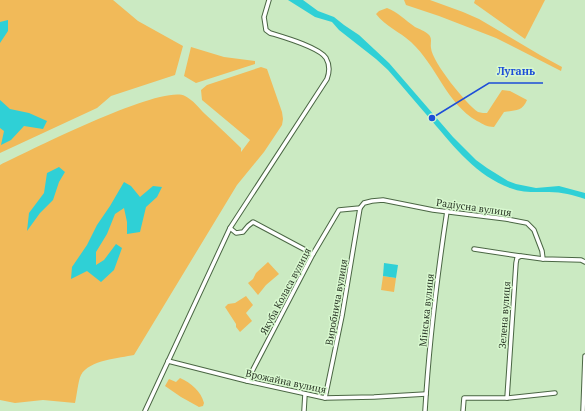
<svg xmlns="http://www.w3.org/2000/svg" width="585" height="411" font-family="'PT Serif',serif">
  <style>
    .green { fill: #f1ba59 }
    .water { fill: #2fd0d6 }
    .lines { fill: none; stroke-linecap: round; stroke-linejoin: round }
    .minor-casing { stroke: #4a6643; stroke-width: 5.5 }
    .minor { stroke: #fff; stroke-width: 3.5 }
    .labels { text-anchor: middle; stroke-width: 3; stroke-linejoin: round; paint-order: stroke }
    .street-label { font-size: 10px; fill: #2b3727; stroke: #d8f8cf }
    .leader { fill: none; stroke: #1d4ed8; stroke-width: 1.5 }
    .callout-dot { fill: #1d4ed8; stroke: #d8f8cf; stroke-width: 1.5 }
    .callout-label { font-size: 11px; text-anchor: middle; font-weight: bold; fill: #1d4ed8; stroke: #d8f8cf; stroke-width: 3; stroke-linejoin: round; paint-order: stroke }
  </style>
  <rect width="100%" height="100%" fill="#cbeac2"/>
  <g class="green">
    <path d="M 0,0 L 113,0 L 138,21 L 183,46 L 175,75 L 111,96 L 97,108 L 0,153 Z"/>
    <path d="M 404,0 L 430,0 L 463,12 L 479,19 L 540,55 L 562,67 L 561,71 L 496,38 L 439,16 L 406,5 Z"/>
    <path d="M 475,0 L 545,0 L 525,39 L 474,3 Z"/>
    <path d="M 387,8 C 398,12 405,20 415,27 C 419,29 425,31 428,34 C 433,38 430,43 431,48 C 432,62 467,105 478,112 C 481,113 485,113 487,113 L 502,90 L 510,91 L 527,100 C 522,112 515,110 504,112 L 494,127 C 487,127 483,124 477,121 C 446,103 437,66 411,42 C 400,32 385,26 376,14 L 379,11 Z"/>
    <path d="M 191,47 L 224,57 L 255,61 L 255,64 L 196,83 L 184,76 Z"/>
    <path d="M 261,67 L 267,69 L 282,112 L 283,119 L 282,125 L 264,152 L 237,185 L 134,355 C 120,358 89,360 81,375 C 78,381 77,395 75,403 L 43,400 L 15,403 L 0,400 L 0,165 C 29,151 161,84 185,96 C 193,100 199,108 205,114 C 217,125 229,136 241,148 L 241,152 L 250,140 L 202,100 L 201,90 L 207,85 Z"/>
    <path d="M 268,262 L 279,274 L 266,285 L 258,295 L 248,283 L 253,279 L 256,273 Z"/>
    <path d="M 383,276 L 396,278 L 394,292 L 381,290 Z"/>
    <path d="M 246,296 L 253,305 L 246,313 L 252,321 L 240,332 L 236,327 L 236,324 L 225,307 L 228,304 L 235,303 Z"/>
    <path d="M 180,378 C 191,383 201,391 204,403 L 203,406 L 199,407 L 181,397 L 165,386 L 169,379 L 176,382 Z"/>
  </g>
  <g class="water">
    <path d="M 288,0 L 303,0 L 318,11 L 334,17 L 344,25 L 359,35 L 389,63 L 453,137 L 476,160 L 487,168 L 508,181 L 516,184 L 536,188 L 559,186 L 585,193 L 585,199 C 573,195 562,192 549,192 C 536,192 523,193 510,188 C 477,176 454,147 432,121 C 417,104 403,87 388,70 L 376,59 L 339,30 L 332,22 L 315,17 Z"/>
    <path d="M 8,20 L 8,31 L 0,43 L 0,22 Z"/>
    <path d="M 0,100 L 10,109 L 29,113 L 47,121 L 43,129 L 24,126 L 11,140 L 1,145 L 4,131 L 0,128 Z"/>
    <path d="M 59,167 L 65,172 L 59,182 L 53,200 L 40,213 L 27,231 L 29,213 L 44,193 L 47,173 Z"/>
    <path d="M 124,182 L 131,186 L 140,197 L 153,186 L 162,187 L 157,197 L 146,207 L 140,232 L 127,234 L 127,222 L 124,208 L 115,214 L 107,234 L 96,252 L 96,265 L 104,260 L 116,244 L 122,248 L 114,270 L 101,282 L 87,271 L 71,279 L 72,267 L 87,245 L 97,225 L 110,206 Z"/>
    <path d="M 384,263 L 398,265 L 396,278 L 383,276 Z"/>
  </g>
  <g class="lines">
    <defs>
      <g id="minor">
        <path d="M 230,228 L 236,233 L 243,232 L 248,226 L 253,222 L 313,254"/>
        <path d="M 474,249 L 520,256"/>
        <path d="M 168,361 L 247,381 L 325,398 L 374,397 L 426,394"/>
        <path d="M 247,381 L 313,254 L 339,210 L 360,208 L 364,203 L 372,201 L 383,200 L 433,210 L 506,219 L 527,223 L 534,230 L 542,251 L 543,259 L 581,260 L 585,262"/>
        <path d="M 325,398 L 342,316 L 360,208"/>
        <path d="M 507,398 L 555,393"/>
        <path d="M 145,411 L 230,228 L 327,79 C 330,71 330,65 326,58 C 319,47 283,37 270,33 L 266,30 L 264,17 L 269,0"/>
        <path d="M 304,411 L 305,394"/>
        <path d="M 425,411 C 429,344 437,277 447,211"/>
        <path d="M 463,411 L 464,398 L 507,398 L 516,263 L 517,258 L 521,256 L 543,259"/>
        <path d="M 583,411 L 585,356"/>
      </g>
    </defs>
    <use href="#minor" class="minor-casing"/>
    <use href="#minor" class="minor"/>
  </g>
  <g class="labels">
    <g class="street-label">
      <text transform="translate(474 207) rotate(8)" y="4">Радіусна вулиця</text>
      <text transform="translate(285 291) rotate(-62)" y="4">Якуба Коласа вулиця</text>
      <text transform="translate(336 302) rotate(-80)" y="4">Виробнича вулиця</text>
      <text transform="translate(426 310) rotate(-84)" y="4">Мінська вулиця</text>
      <text transform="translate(504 315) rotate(-86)" y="4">Зелена вулиця</text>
      <text transform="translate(286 381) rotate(12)" y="4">Врожайна вулиця</text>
    </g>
  </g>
  <path class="leader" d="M432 118L489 83H543"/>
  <circle class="callout-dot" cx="432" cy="118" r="4"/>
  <g class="callout-label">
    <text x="516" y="75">Лугань</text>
  </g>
</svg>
